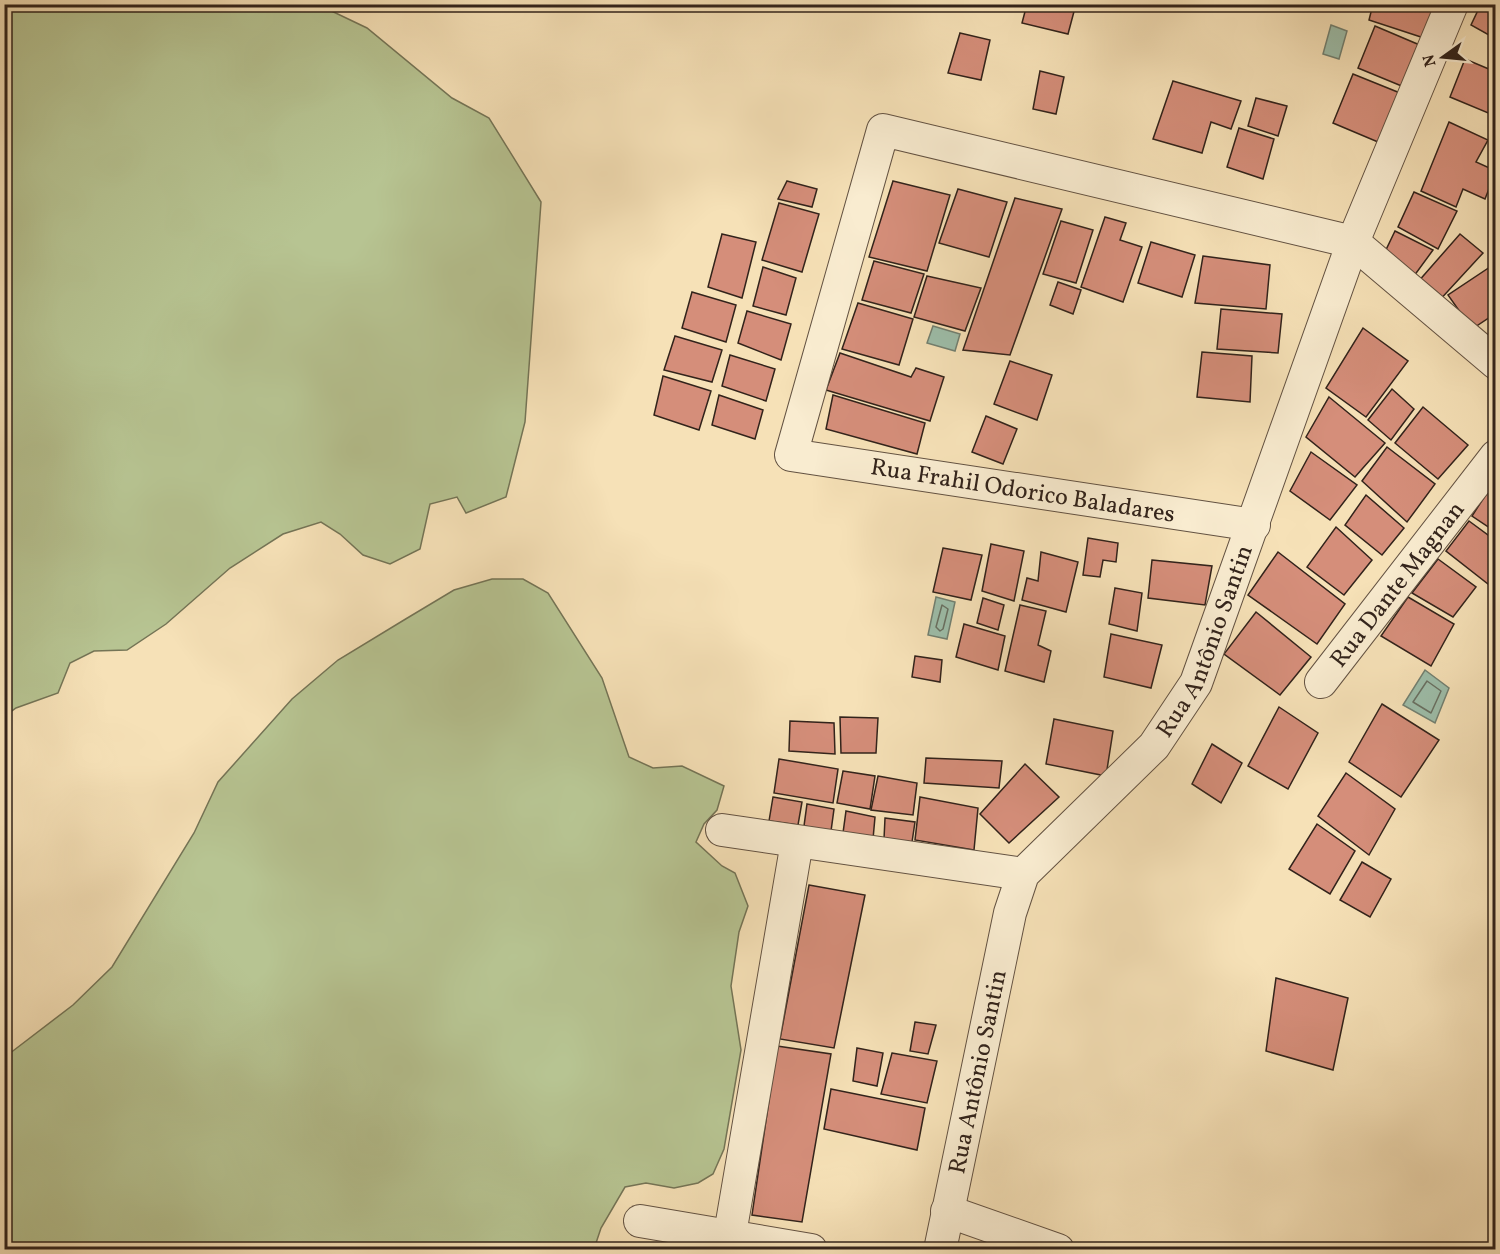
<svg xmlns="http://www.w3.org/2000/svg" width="1500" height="1254" font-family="Vollkorn,serif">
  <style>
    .green { fill: #b7c492; stroke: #747456; stroke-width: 1.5 }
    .water { fill: #9dbeaa; stroke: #728071; stroke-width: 1.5 }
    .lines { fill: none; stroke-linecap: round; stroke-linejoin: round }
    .shore { stroke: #687062; stroke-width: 1.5 }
    .building { fill: #d58e7a; stroke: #32231b; stroke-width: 1.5 }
    .minor-casing { stroke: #635242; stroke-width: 34 }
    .minor { stroke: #f9ecd0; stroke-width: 32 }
    .labels { text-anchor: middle; stroke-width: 4.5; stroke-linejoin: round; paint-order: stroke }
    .street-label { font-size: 24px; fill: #32231b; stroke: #f9ecd0 }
  </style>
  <rect width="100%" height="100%" fill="#f6e1b7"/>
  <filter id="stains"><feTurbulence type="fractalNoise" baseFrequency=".00333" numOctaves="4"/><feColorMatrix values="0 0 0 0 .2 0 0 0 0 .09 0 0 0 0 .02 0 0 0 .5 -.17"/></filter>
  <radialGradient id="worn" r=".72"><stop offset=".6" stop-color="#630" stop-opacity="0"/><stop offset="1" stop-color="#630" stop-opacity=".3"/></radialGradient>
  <g class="green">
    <path d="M 5,4 L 319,5 L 367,28 L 452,98 L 489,118 L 541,202 L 525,422 L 506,497 L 466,513 L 457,497 L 430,504 L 420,549 L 390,564 L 363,555 L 340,534 L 321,522 L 283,534 L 230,568 L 166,624 L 127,650 L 94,651 L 70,663 L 58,693 L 16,708 L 5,716 Z"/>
    <path d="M 492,579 L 523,579 L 548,593 L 602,678 L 629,757 L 653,768 L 682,766 L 724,786 L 717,810 L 704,824 L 696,842 L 722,866 L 735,873 L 748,906 L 739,932 L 731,986 L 741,1050 L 724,1149 L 713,1174 L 698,1183 L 674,1188 L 646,1183 L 625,1187 L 601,1228 L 594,1249 L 5,1249 L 5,1057 L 73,1005 L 112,967 L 194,833 L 218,782 L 292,699 L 338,660 L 404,620 L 454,590 Z"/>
  </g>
  <g class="water">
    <path d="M 1331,25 L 1347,31 L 1339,59 L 1323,54 Z"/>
    <path d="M 933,326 L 960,334 L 955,351 L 927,343 Z"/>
    <path d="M 936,597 L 955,602 L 947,639 L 928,635 Z"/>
    <path d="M 1425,670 L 1449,688 L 1435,723 L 1403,705 Z"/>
  </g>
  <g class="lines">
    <g class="shore">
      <path d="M 942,605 L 948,609 L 943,629 L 940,631 L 936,627 Z"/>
      <path d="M 1427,681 L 1441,691 L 1431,713 L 1413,702 Z"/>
    </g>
  </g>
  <g class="building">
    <path d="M 1027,4 L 1076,4 L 1068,34 L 1022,23 Z"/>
    <path d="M 1373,4 L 1429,4 L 1436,7 L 1424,38 L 1369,20 Z"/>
    <path d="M 1481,4 L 1496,4 L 1496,39 L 1471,25 Z"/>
    <path d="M 1375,26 L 1422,46 L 1404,87 L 1358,68 Z"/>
    <path d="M 960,33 L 990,40 L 981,80 L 948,73 Z"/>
    <path d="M 1465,59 L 1496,72 L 1493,115 L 1450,97 Z"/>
    <path d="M 1040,71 L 1064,77 L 1056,114 L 1033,109 Z"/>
    <path d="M 1353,74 L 1400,93 L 1378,142 L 1333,123 Z"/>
    <path d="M 1173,81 L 1241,101 L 1231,129 L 1211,122 L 1202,153 L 1153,139 Z"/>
    <path d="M 1256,98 L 1287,106 L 1278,136 L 1248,126 Z"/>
    <path d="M 1449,122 L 1488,140 L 1476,162 L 1496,171 L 1485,199 L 1463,189 L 1456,207 L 1421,191 Z"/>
    <path d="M 1239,128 L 1274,139 L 1263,179 L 1227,167 Z"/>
    <path d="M 787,181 L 817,189 L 812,207 L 778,199 Z"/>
    <path d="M 893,181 L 950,195 L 927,271 L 869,257 Z"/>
    <path d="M 958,189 L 1007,202 L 989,257 L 939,243 Z"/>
    <path d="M 1414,192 L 1457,211 L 1438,249 L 1398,227 Z"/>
    <path d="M 1015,198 L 1062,209 L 1010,355 L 963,350 Z"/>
    <path d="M 779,203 L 819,214 L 802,272 L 762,260 Z"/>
    <path d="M 1105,217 L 1126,223 L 1120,240 L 1142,247 L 1123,302 L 1081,287 Z"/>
    <path d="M 1061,221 L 1093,230 L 1076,283 L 1043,274 Z"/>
    <path d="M 1395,231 L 1433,250 L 1414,276 L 1383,256 Z"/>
    <path d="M 722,234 L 756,242 L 742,298 L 708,287 Z"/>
    <path d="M 1460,234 L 1483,253 L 1437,303 L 1417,283 Z"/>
    <path d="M 1151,242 L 1195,255 L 1182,297 L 1138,283 Z"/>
    <path d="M 1203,256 L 1270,265 L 1266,309 L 1195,303 Z"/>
    <path d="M 874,261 L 924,274 L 911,313 L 862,300 Z"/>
    <path d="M 763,267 L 796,278 L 786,315 L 753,306 Z"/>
    <path d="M 1490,267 L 1496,276 L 1496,313 L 1472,329 L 1448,295 Z"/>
    <path d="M 927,276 L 981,288 L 965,331 L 914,317 Z"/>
    <path d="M 1058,282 L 1081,290 L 1073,314 L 1050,305 Z"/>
    <path d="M 692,292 L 736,305 L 726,342 L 682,328 Z"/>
    <path d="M 858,303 L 913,319 L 899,365 L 842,349 Z"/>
    <path d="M 1221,309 L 1282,314 L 1278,353 L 1217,349 Z"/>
    <path d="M 747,311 L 791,324 L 781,360 L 738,343 Z"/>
    <path d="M 1363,328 L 1408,361 L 1366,417 L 1326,388 Z"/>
    <path d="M 675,336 L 722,350 L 712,382 L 664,370 Z"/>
    <path d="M 1202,352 L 1252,356 L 1250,402 L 1197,397 Z"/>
    <path d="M 840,353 L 911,377 L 916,368 L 944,377 L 930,421 L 826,390 Z"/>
    <path d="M 730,355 L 775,369 L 766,401 L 722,386 Z"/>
    <path d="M 1010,361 L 1052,375 L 1037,420 L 994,404 Z"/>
    <path d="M 663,376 L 711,391 L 699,430 L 654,415 Z"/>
    <path d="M 1392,389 L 1414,409 L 1391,440 L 1368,420 Z"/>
    <path d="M 719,395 L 763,410 L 755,439 L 712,425 Z"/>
    <path d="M 833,395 L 925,423 L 917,454 L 826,429 Z"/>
    <path d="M 1329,397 L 1385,443 L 1355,477 L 1306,437 Z"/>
    <path d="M 1423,407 L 1468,445 L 1438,479 L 1395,443 Z"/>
    <path d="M 986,416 L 1017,429 L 1003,464 L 972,452 Z"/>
    <path d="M 1387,447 L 1435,484 L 1407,522 L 1362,481 Z"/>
    <path d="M 1311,452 L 1357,485 L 1330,520 L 1290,491 Z"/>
    <path d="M 1494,482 L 1496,483 L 1496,532 L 1472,516 Z"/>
    <path d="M 1366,495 L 1404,528 L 1382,555 L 1345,525 Z"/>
    <path d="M 1469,521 L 1496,541 L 1496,575 L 1488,584 L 1446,551 Z"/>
    <path d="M 1336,527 L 1372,560 L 1344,595 L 1307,567 Z"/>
    <path d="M 1088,538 L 1118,543 L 1116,562 L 1103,560 L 1100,577 L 1083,575 Z"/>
    <path d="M 991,544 L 1024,551 L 1014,601 L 982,591 Z"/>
    <path d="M 943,548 L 982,555 L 971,600 L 933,592 Z"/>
    <path d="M 1041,552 L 1078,562 L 1066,612 L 1022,600 L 1027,578 L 1038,581 Z"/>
    <path d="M 1278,552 L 1345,604 L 1317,644 L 1248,595 Z"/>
    <path d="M 1438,559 L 1476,587 L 1453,617 L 1412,593 Z"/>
    <path d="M 1152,560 L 1212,566 L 1205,605 L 1148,598 Z"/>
    <path d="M 1115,588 L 1142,593 L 1137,631 L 1109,624 Z"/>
    <path d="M 1408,597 L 1454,624 L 1431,666 L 1381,636 Z"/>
    <path d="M 983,598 L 1004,605 L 998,630 L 977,623 Z"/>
    <path d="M 1020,605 L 1046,611 L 1038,645 L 1051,651 L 1044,682 L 1005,671 Z"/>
    <path d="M 1256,612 L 1311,657 L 1280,695 L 1224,654 Z"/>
    <path d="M 964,624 L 1005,636 L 998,670 L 956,657 Z"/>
    <path d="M 1111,634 L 1162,645 L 1151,688 L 1104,677 Z"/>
    <path d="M 915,656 L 942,660 L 940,682 L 912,677 Z"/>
    <path d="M 1382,704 L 1439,740 L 1401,797 L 1349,762 Z"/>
    <path d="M 1279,707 L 1318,733 L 1288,789 L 1248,766 Z"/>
    <path d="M 840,717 L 878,718 L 876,753 L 841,753 Z"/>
    <path d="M 1054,719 L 1113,731 L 1106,776 L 1046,764 Z"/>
    <path d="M 790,721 L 834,723 L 835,754 L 789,751 Z"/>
    <path d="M 1212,744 L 1242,763 L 1221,803 L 1192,784 Z"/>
    <path d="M 926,758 L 1002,761 L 999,788 L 924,783 Z"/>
    <path d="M 779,759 L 838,769 L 833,803 L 774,793 Z"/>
    <path d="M 1025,764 L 1059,797 L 1009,843 L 980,814 Z"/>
    <path d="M 843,771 L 875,776 L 870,809 L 837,803 Z"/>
    <path d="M 1346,773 L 1395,809 L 1369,855 L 1318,816 Z"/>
    <path d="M 878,776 L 917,783 L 913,815 L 871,810 Z"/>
    <path d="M 773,797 L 802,802 L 798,825 L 769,821 Z"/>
    <path d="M 920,797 L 978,808 L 974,850 L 915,840 Z"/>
    <path d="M 807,804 L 834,809 L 831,831 L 804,826 Z"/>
    <path d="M 846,811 L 875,817 L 873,839 L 843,833 Z"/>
    <path d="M 885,818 L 915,822 L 912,842 L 884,839 Z"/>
    <path d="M 1317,824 L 1355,851 L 1330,894 L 1289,869 Z"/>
    <path d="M 1362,862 L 1391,879 L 1370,917 L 1340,900 Z"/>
    <path d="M 809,885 L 865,895 L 834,1048 L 780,1039 Z"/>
    <path d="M 1276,978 L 1348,998 L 1333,1070 L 1266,1051 Z"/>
    <path d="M 915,1022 L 936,1025 L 928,1054 L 910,1051 Z"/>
    <path d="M 777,1046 L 831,1054 L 802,1222 L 752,1215 Z"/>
    <path d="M 857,1048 L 883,1053 L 877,1086 L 853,1081 Z"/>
    <path d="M 892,1053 L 937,1061 L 927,1103 L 881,1094 Z"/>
    <path d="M 831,1089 L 925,1108 L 917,1150 L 824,1129 Z"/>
  </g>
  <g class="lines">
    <defs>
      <g id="minor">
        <path d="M 1254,525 L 791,455 L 883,130 L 1353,242 L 1496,363"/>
        <path id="s1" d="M 1321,682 L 1496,456"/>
        <path d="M 722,830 L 1023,874"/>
        <path d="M 947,1211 L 1058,1250"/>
        <path d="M 640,1221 L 811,1250"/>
        <path d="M 730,1234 L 797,842"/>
        <path id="s2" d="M 940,1250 L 1010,913 L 1023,874 L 1154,746 L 1196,683 L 1353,242 L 1452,4"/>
      </g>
    </defs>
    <use href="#minor" class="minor-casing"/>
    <use href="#minor" class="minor"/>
  </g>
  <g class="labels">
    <g class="street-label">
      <text transform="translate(1023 490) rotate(9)" y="8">Rua Frahil Odorico Baladares</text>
      <text dy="8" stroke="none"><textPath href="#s1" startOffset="124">Rua Dante Magnan</textPath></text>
      <text dy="8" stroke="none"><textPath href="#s2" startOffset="686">Rua Antônio Santin</textPath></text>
      <text dy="8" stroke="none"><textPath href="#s2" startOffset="182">Rua Antônio Santin</textPath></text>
    </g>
  </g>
  <rect width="1500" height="1254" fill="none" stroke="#f6e1b7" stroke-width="24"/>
  <rect x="6" y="6" width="1488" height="1242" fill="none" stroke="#32231b" stroke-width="3"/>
  <rect x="12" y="12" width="1476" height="1230" fill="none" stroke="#32231b" stroke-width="1.5"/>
  <g transform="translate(1443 57) rotate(255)" stroke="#f9ecd0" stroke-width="4.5" paint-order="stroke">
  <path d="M0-4.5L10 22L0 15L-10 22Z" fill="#32231b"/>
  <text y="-9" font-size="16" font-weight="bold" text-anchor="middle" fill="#32231b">N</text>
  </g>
  <rect width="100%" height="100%" filter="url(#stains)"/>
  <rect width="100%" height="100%" fill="url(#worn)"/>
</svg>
